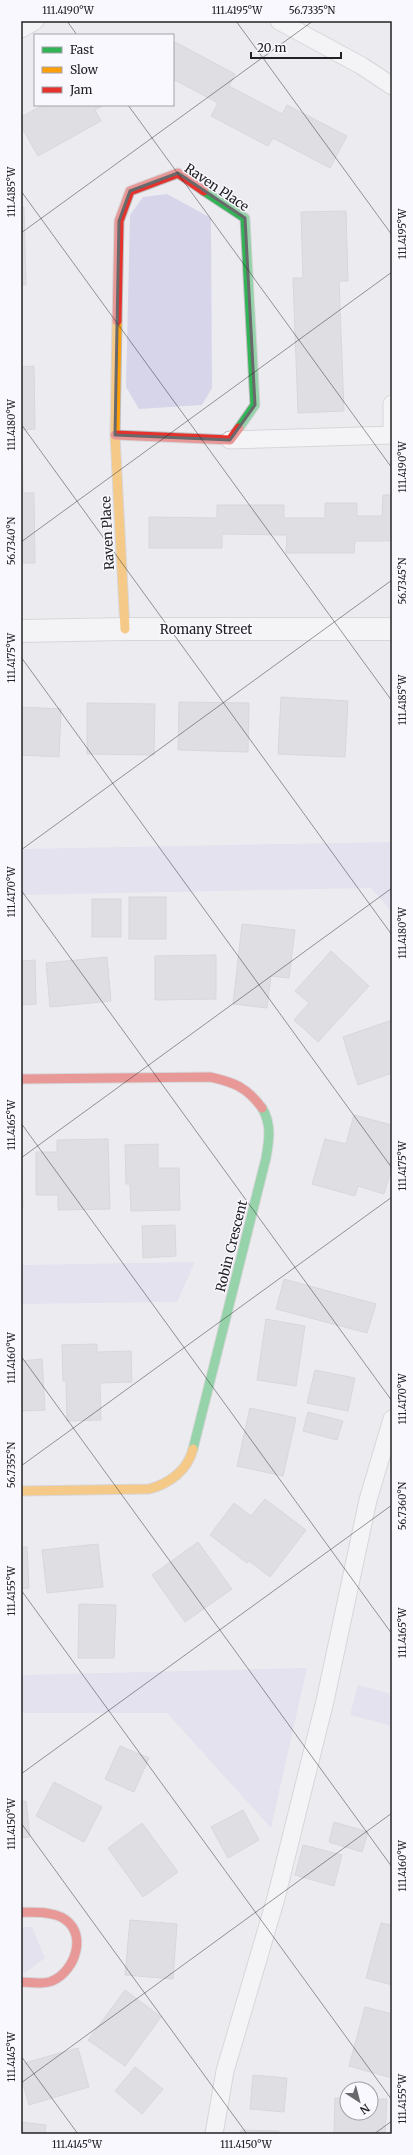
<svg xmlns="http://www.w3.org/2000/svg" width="413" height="2155" font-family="Merriweather,serif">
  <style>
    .green { fill: #d7d5ea }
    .building { fill: #cfcfd2; stroke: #bebec2 }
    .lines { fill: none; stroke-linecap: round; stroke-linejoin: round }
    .lane-casing { stroke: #bcbcbf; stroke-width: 19 }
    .street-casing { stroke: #bcbcbf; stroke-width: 24 }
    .fast-casing { stroke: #bcbcbf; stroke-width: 11 }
    .slow-casing { stroke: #bcbcbf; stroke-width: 11 }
    .jam-casing { stroke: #bcbcbf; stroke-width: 11 }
    .lane { stroke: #fcfcfd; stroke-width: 17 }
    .street { stroke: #fcfcfd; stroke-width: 22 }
    .fast { stroke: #30b455; stroke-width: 9 }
    .slow { stroke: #ff9f0a; stroke-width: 9 }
    .jam { stroke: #e5322d; stroke-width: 9 }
    .marked { fill: none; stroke: #69696c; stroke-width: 3; stroke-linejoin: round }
    .ticks { fill: none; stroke: #222225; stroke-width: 1; stroke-opacity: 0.45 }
    .labels { text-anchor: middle; stroke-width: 3; stroke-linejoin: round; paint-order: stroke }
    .street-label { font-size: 13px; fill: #222225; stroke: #f8f8fe }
    .neatline { fill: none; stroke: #222225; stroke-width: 1.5 }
    .ticks-label { font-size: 10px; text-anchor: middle; fill: #222225 }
  </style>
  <rect width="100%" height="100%" fill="#ececf0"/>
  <g class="green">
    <path d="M 167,194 L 211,218 L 212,388 L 202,405 L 139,409 L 126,387 L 130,215 L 143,197 Z"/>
    <path d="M 392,842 L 392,912 L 371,888 L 21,895 L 21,849 Z"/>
    <path d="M 195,1262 L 177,1302 L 21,1304 L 21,1265 Z"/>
    <path d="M 307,1668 L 271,1828 L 167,1713 L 21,1713 L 21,1675 Z"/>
    <path d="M 358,1685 L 392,1694 L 392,1726 L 350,1715 Z"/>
    <path d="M 21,1927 L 32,1927 L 45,1958 L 25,1973 L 21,1972 Z"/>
  </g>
  <g class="building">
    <path d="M 175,42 L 235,74 L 229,86 L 282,114 L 287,105 L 347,136 L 330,168 L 273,138 L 268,146 L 211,116 L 218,103 L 173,79 L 173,47 Z"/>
    <path d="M 43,105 L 104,105 L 95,110 L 101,121 L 38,156 L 21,126 L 21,117 Z"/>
    <path d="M 24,207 L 26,285 L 21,285 L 21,208 Z"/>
    <path d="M 346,211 L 348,281 L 339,281 L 344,411 L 298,413 L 293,278 L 303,278 L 301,212 Z"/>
    <path d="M 34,366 L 35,429 L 22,430 L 23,493 L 34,493 L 35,563 L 21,563 L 21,367 Z"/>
    <path d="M 383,495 L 392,495 L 392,541 L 355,541 L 354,553 L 286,553 L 287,535 L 222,534 L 222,548 L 149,548 L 149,517 L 217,518 L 217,505 L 284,505 L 284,518 L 325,518 L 325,503 L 357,503 L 357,516 L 382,516 Z"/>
    <path d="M 281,697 L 348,701 L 345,757 L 278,754 Z"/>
    <path d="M 179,702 L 249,703 L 248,752 L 178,750 Z"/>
    <path d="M 87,703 L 155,704 L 154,755 L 87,754 Z"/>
    <path d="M 21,707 L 61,709 L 59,757 L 21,755 Z"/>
    <rect x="129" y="897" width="37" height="42"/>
    <rect x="92" y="899" width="29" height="38"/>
    <path d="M 242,924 L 295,930 L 289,978 L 271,976 L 267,1008 L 233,1004 Z"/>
    <path d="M 331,951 L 369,986 L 318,1042 L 294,1020 L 309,1003 L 295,991 Z"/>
    <path d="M 216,955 L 216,999 L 155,1000 L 155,956 Z"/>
    <path d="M 107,957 L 111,1001 L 50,1007 L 46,963 Z"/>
    <path d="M 35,960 L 36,1004 L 21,1005 L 21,961 Z"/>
    <path d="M 392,1020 L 392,1073 L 358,1085 L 343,1037 Z"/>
    <path d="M 354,1115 L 392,1125 L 392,1166 L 384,1194 L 358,1186 L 355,1196 L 312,1184 L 325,1139 L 346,1144 Z"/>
    <path d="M 108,1139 L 110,1209 L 58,1210 L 58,1195 L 36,1195 L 36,1152 L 57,1152 L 57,1140 Z"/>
    <path d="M 158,1144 L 158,1168 L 179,1168 L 180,1210 L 131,1211 L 130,1184 L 126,1184 L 125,1145 Z"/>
    <path d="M 21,1146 L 23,1208 L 21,1208 Z"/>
    <path d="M 175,1225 L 176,1256 L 143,1258 L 142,1226 Z"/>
    <path d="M 284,1279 L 376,1304 L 367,1333 L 276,1309 Z"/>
    <path d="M 266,1319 L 305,1326 L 296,1386 L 257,1380 Z"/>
    <path d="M 97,1344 L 97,1352 L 131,1351 L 132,1382 L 100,1383 L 101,1420 L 67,1421 L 66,1381 L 63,1381 L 62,1345 Z"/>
    <path d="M 42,1359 L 45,1410 L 21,1411 L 21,1361 Z"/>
    <path d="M 315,1370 L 355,1378 L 348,1411 L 307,1403 Z"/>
    <path d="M 250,1408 L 296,1418 L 283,1476 L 237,1466 Z"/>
    <path d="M 308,1412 L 343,1421 L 337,1440 L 303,1431 Z"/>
    <path d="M 265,1499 L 306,1530 L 270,1577 L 249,1561 L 247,1563 L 210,1535 L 234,1503 L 251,1516 Z"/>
    <path d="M 198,1542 L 232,1589 L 185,1622 L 152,1575 Z"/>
    <path d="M 98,1544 L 103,1587 L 47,1593 L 42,1550 Z"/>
    <path d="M 21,1547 L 27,1547 L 29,1588 L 21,1589 Z"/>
    <path d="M 79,1604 L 116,1605 L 114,1658 L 78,1658 Z"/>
    <path d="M 120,1746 L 149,1758 L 134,1792 L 105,1779 Z"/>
    <path d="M 54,1782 L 102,1807 L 84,1842 L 36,1816 Z"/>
    <path d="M 26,1801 L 30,1837 L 21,1838 L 21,1802 Z"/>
    <path d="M 243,1810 L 259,1840 L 228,1858 L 211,1827 Z"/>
    <path d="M 334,1822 L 368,1832 L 362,1852 L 329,1842 Z"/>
    <path d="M 142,1823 L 178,1872 L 143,1897 L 108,1848 Z"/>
    <path d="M 303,1845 L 342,1855 L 334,1886 L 295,1875 Z"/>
    <path d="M 130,1920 L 177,1924 L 173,1979 L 125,1975 Z"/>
    <path d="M 381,1923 L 392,1925 L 392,1985 L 366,1978 Z"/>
    <path d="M 125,1990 L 161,2017 L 125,2066 L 88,2040 Z"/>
    <path d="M 365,2007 L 392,2014 L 392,2078 L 349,2066 Z"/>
    <path d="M 78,2048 L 89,2087 L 29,2105 L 21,2077 L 21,2064 Z"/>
    <path d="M 135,2067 L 163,2089 L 142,2114 L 115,2091 Z"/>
    <path d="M 253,2075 L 287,2078 L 284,2112 L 250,2109 Z"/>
    <path d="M 335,2098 L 347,2098 L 347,2113 L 371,2113 L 371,2099 L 387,2099 L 385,2134 L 334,2134 Z"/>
    <path d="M 21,2122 L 46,2125 L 45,2134 L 21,2134 Z"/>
    <path d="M 241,2130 L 279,2131 L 279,2134 L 240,2134 Z"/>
  </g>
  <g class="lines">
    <defs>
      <g id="lane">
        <path d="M 279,21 L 362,66 L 392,86"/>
        <path d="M 21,29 L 35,21"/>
        <path d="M 230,440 L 392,435 L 392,404"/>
        <path d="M 214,2134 L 225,2071 L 276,1898 L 325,1701 L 368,1500 L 392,1419"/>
      </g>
      <path id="street" d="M 21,631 L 125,629 L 392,629"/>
      <g id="fast">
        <path d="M 204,191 L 245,218 L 255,405 L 239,428"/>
        <path d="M 193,1449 L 266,1158 C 269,1141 272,1124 262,1108"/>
      </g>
      <g id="slow">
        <path d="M 117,321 L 115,435 L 125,629"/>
        <path d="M 21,1491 L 149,1489 C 169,1484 188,1470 193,1449"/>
      </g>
      <g id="jam">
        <path d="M 117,321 L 119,221 L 130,191 L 178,173 L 204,191"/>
        <path d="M 115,435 L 230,440 L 239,428"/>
        <path d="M 21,1079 L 210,1077 C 233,1082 247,1087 262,1108"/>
        <path d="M 21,1912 C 34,1913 49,1911 61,1917 C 89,1931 76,1971 52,1981 C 43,1985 30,1982 21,1982"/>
      </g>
    </defs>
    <use href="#lane" class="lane-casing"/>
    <use href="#street" class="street-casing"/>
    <use href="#fast" class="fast-casing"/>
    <use href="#slow" class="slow-casing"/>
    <use href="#jam" class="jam-casing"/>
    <use href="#lane" class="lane"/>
    <use href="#street" class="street"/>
    <use href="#fast" class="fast"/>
    <use href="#slow" class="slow"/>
    <use href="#jam" class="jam"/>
  </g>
  <path d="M0 0H413V2155H0ZM 178,173 L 245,218 L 255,405 L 230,440 L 115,435 L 119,221 L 130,191 Z" fill="#ececf0" fill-opacity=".55" fill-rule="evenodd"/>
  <path class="marked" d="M 178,173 L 245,218 L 255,405 L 230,440 L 115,435 L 119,221 L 130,191 Z"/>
  <path class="ticks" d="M 67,21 L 77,35M 236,21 L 392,235M 128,105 L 392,468M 21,191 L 392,701M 21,233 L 313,21M 21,424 L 392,935M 21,542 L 392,272M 21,657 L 392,1168M 21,850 L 392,580M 21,890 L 392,1401M 21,1123 L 392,1634M 21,1158 L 392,888M 21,1356 L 392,1867M 21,1466 L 392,1197M 21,1590 L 392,2100M 21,1774 L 392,1505M 21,1823 L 247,2134M 21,2056 L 78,2134M 21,2083 L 392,1813M 374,2134 L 392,2121"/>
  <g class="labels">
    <g class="street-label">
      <text transform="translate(217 187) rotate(34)" y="5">Raven Place</text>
      <text transform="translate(107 533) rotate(-93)" y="5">Raven Place</text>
      <text x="206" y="634">Romany Street</text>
      <text transform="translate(231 1246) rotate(-76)" y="5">Robin Crescent</text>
    </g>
  </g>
  <rect width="413" height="2155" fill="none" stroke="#f8f8fe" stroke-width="44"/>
  <rect x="34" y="34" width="140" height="72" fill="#f8f8fe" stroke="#a2a2a7"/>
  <rect x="42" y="47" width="20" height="6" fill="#30b455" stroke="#a2a2a7"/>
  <text x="70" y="54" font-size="12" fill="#222225">Fast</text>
  <rect x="42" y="67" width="20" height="6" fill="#ff9f0a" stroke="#a2a2a7"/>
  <text x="70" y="74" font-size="12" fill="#222225">Slow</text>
  <rect x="42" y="87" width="20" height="6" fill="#e5322d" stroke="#a2a2a7"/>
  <text x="70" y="94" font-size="12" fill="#222225">Jam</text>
  <g transform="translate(359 2101) rotate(144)"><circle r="19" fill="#f8f8fe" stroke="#a2a2a7"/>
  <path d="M0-3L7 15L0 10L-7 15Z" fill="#69696c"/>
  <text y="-6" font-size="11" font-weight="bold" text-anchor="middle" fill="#222225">N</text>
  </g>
  <path d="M251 52v6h90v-6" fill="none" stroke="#222225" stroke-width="2"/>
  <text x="257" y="52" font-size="12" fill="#222225" stroke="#f8f8fe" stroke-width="3" paint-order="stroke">20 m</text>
  <rect x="22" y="22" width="369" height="2111" class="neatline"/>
  <g class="ticks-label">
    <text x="68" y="14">111.4190°W</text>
    <text x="237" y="14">111.4195°W</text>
    <text x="312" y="14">56.7335°N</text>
    <text transform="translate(11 192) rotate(-90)" y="4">111.4185°W</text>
    <text transform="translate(402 234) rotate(-90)" y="4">111.4195°W</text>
    <text transform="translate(11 425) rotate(-90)" y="4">111.4180°W</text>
    <text transform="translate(402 467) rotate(-90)" y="4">111.4190°W</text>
    <text transform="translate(11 541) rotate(-90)" y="4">56.7340°N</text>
    <text transform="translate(402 581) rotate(-90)" y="4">56.7345°N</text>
    <text transform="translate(11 658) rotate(-90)" y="4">111.4175°W</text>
    <text transform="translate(402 700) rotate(-90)" y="4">111.4185°W</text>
    <text transform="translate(11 892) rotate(-90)" y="4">111.4170°W</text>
    <text transform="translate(402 933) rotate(-90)" y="4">111.4180°W</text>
    <text transform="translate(11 1125) rotate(-90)" y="4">111.4165°W</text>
    <text transform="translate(402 1166) rotate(-90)" y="4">111.4175°W</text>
    <text transform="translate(11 1358) rotate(-90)" y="4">111.4160°W</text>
    <text transform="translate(402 1399) rotate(-90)" y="4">111.4170°W</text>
    <text transform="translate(11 1465) rotate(-90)" y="4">56.7355°N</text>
    <text transform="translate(402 1506) rotate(-90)" y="4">56.7360°N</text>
    <text transform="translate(11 1591) rotate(-90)" y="4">111.4155°W</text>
    <text transform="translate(402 1633) rotate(-90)" y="4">111.4165°W</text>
    <text transform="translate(11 1824) rotate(-90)" y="4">111.4150°W</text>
    <text transform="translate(402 1866) rotate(-90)" y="4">111.4160°W</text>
    <text transform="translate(11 2057) rotate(-90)" y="4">111.4145°W</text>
    <text transform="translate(402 2099) rotate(-90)" y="4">111.4155°W</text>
    <text x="77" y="2148">111.4145°W</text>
    <text x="246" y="2148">111.4150°W</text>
  </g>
</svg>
